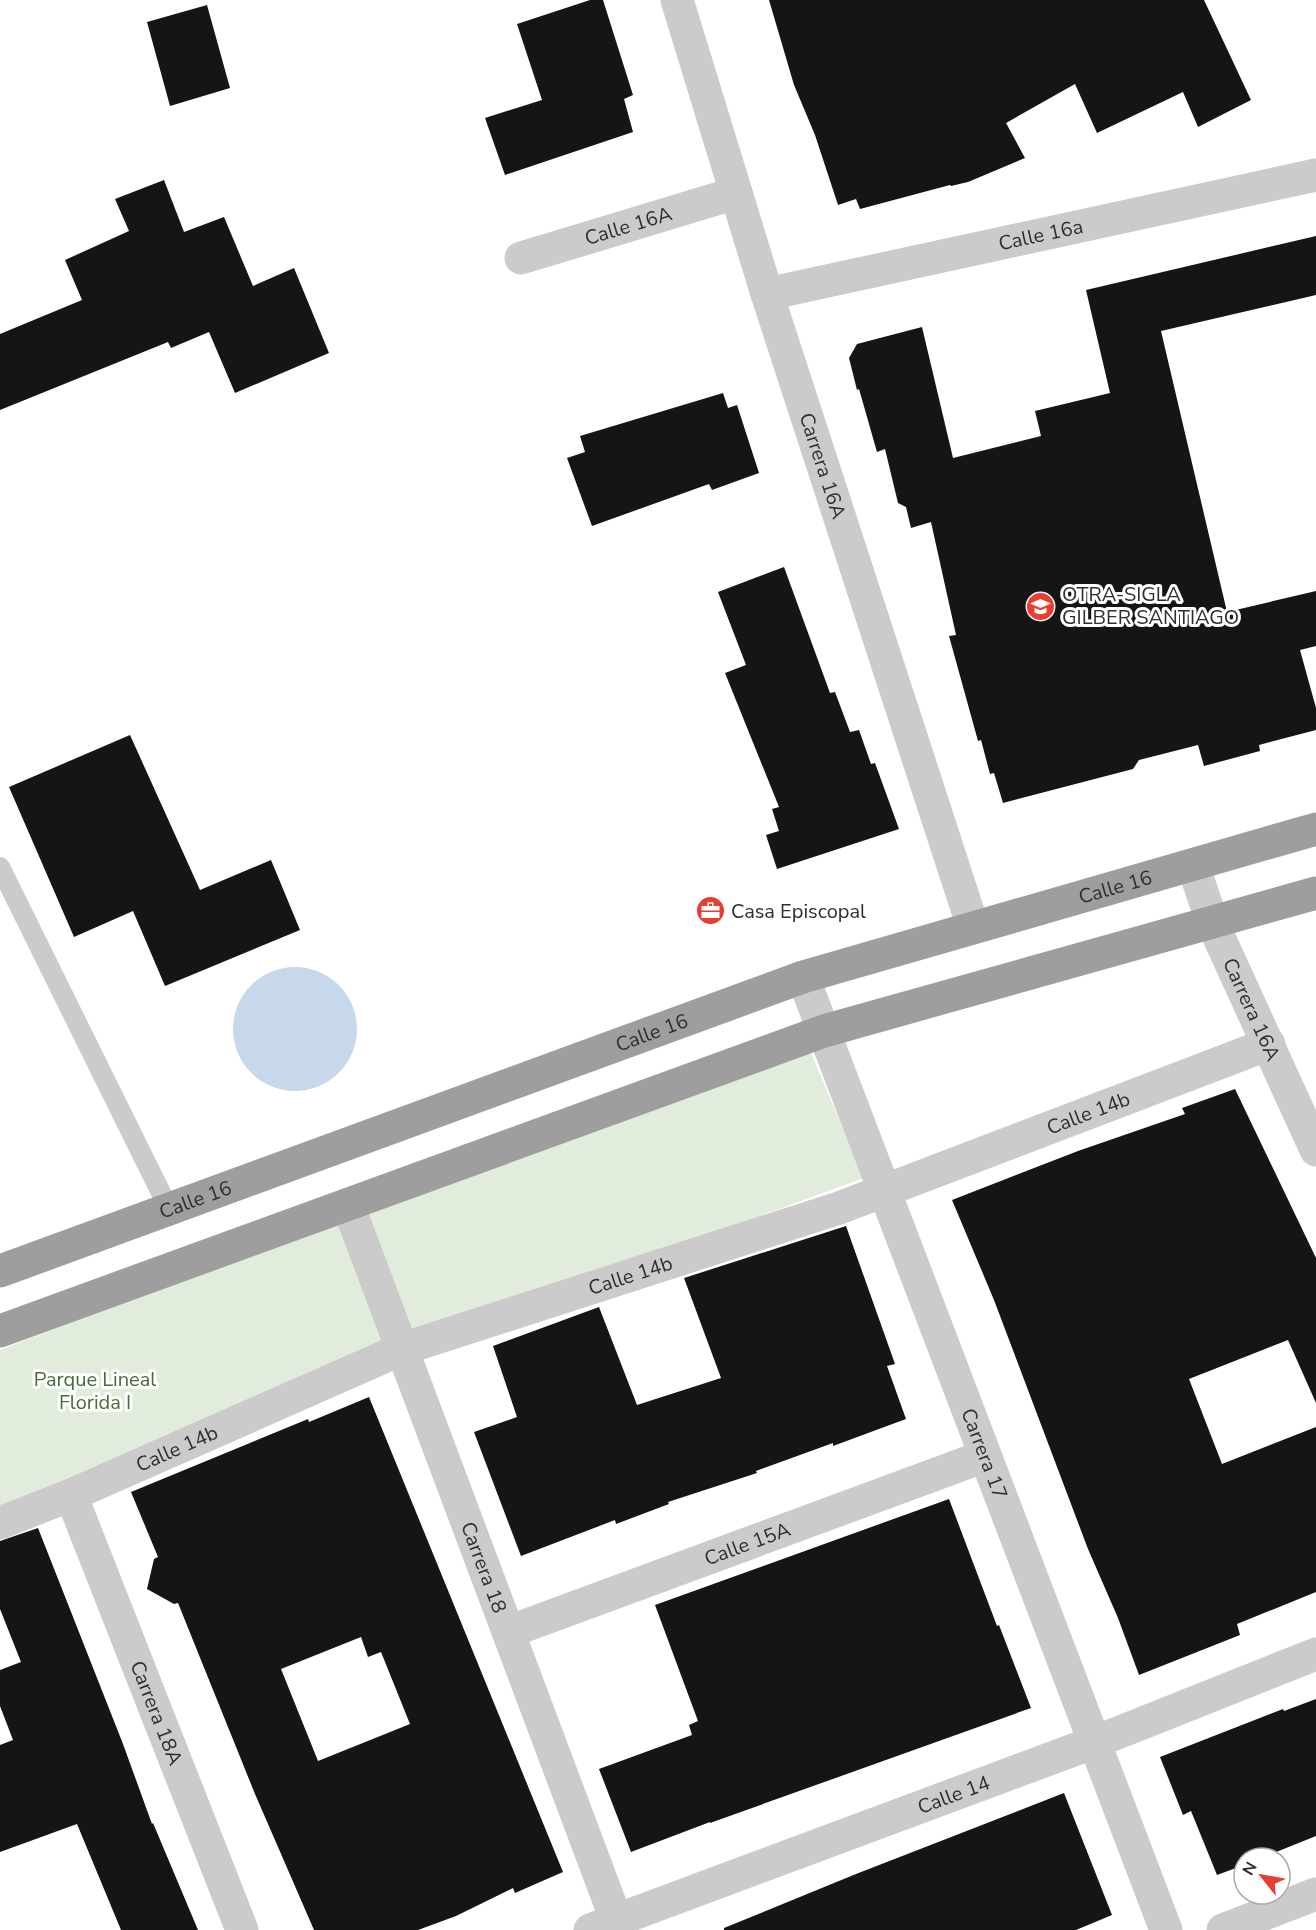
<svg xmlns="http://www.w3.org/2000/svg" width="1316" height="1930" font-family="'Nunito Sans',sans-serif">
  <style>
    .green { fill: #e2ecdc }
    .water { fill: #c8d8ec }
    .building { fill: #151515; fill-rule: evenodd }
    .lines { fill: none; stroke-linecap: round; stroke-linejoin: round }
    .service { stroke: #cbcbcb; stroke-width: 20 }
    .minor { stroke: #cbcbcb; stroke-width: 33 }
    .trunk { stroke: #9e9e9e; stroke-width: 33 }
    .labels { text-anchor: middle; stroke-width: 6; stroke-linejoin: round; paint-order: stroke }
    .street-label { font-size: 20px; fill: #2e2e2e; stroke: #fff }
    .poi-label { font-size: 20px; fill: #2e2e2e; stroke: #fff; text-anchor: start }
    .park-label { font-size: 20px; fill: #4a6a3b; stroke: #fff }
  </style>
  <rect width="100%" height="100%" fill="#fff"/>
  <path class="green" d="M 811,1053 L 864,1178 L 412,1343 L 0,1507 L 0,1350 L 342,1217 Z"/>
  <circle class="water" cx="295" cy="1029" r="62"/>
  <g class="building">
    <path d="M 590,0 L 603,0 L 633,95 L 624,99 L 633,132 L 505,175 L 485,118 L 542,100 L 517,24 Z"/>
    <path d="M 769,0 L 1204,0 L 1251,100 L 1198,127 L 1183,92 L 1097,133 L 1075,84 L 1006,123 L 1025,158 L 968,182 L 951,186 L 950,185 L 860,209 L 856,199 L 838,205 L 815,135 L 794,85 Z"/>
    <path d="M 207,5 L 230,88 L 170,106 L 147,22 Z"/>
    <path d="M 164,180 L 184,232 L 224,217 L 253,286 L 294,268 L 329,353 L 235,393 L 209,332 L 171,348 L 168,342 L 0,410 L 0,334 L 82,300 L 65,260 L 129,231 L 115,199 Z"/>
    <path d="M 1316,236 L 1316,295 L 1161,331 L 1227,612 L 1316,591 L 1316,646 L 1300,650 L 1316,708 L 1316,730 L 1259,745 L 1260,751 L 1204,766 L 1198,745 L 1139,760 L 1133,769 L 1003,803 L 994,773 L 990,774 L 981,740 L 978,741 L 949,636 L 956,635 L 931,522 L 911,528 L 906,507 L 898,503 L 885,449 L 877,452 L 859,389 L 857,390 L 849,358 L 857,344 L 922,327 L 953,458 L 1041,436 L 1035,411 L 1110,393 L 1086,290 Z"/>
    <path d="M 723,393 L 728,408 L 737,405 L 759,473 L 712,490 L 709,484 L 592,526 L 567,458 L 585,452 L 580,436 Z"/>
    <path d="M 784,567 L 830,693 L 835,692 L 850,732 L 859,730 L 871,764 L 875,763 L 899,829 L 777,869 L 766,835 L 779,831 L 772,809 L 779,807 L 725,673 L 746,665 L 718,592 Z"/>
    <path d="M 130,735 L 200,890 L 271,860 L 300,930 L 165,986 L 133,911 L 74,937 L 9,787 Z"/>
    <path d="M 1235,1089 L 1316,1258 L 1316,1403 L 1288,1340 L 1189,1379 L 1222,1464 L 1316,1427 L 1316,1592 L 1237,1624 L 1240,1635 L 1139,1675 L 1118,1618 L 1088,1549 L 994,1300 L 952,1200 L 1078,1151 L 1185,1114 L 1182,1108 Z"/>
    <path d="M 846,1226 L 895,1364 L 887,1366 L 906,1419 L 833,1446 L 833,1443 L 756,1471 L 757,1473 L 668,1502 L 669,1504 L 616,1524 L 615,1520 L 521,1556 L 474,1432 L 517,1417 L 493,1346 L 599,1307 L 637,1405 L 721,1378 L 684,1278 Z"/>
    <path d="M 369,1397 L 563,1872 L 515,1893 L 513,1888 L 456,1916 L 418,1930 L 314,1930 L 255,1794 L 178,1603 L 174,1604 L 147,1589 L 154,1559 L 158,1557 L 131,1492 L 308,1419 L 309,1422 ZM 361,1637 L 368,1657 L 381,1652 L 410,1724 L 318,1761 L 281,1669 Z"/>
    <path d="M 949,1499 L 997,1626 L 999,1625 L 1031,1708 L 710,1823 L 710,1822 L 631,1852 L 599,1769 L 692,1735 L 689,1725 L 698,1721 L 655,1605 Z"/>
    <path d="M 38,1528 L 123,1744 L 152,1824 L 153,1823 L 198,1930 L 121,1930 L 77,1824 L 0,1852 L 0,1745 L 13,1740 L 0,1706 L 0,1670 L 21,1662 L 0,1609 L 0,1541 Z"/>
    <path d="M 1316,1699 L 1316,1836 L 1261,1858 L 1244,1858 L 1244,1865 L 1217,1875 L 1191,1811 L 1183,1815 L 1160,1757 L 1283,1709 L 1284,1711 Z"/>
    <path d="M 1064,1793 L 1112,1915 L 1076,1930 L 724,1930 L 724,1928 L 856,1874 Z"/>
  </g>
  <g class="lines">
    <path class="service" d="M 0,867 L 169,1209"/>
    <g class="minor">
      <path id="s1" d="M 677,0 L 767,294 L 973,927"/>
      <path id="s2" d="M 521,258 L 736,193"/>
      <path id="s3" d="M 767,294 L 1316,175"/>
      <path id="s4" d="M 1193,865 L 1212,922 L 1316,1150"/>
      <path id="s5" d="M 803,977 L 1166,1930"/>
      <path id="s6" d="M 348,1205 L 620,1930"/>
      <path id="s7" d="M 71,1495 L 242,1930"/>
      <path id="s8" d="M 0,1523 L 71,1495 L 402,1349 L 839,1208 L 1269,1044"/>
      <path id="s9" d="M 508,1632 L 985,1456"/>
      <path id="s10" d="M 590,1930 L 1095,1742 L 1316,1654"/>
      <path d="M 1223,1930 L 1316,1894"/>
    </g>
    <g class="trunk">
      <path id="s11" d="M 0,1271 L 803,977 L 1316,829"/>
      <path d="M 0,1331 L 824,1031 L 1316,893"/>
    </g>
  </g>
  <defs>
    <symbol id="school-disc" viewBox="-11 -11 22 22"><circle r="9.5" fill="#e63e30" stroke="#fff"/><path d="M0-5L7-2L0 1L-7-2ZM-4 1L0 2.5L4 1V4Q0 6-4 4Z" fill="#fff"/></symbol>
    <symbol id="office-disc" viewBox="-11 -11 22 22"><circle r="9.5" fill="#e63e30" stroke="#fff"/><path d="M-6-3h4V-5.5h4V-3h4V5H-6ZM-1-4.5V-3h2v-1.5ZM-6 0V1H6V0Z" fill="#fff"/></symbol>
  </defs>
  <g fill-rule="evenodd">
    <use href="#school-disc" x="1024" y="590" width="33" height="33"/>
    <use href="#office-disc" x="694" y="894" width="33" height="33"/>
  </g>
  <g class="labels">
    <g class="street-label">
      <text dy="7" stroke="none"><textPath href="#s2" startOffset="112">Calle 16A</textPath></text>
      <text dy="7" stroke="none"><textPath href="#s3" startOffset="280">Calle 16a</textPath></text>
      <text dy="7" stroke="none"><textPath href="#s1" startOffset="488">Carrera 16A</textPath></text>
      <text dy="7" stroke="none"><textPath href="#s11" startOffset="1180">Calle 16</textPath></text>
      <text dy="7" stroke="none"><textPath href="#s4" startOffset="156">Carrera 16A</textPath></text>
      <text dy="7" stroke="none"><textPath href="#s11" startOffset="694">Calle 16</textPath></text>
      <text dy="7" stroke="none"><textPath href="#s8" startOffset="1164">Calle 14b</textPath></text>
      <text dy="7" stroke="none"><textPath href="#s11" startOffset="208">Calle 16</textPath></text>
      <text dy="7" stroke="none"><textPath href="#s8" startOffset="678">Calle 14b</textPath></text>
      <text dy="7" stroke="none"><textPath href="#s8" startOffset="192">Calle 14b</textPath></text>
      <text dy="7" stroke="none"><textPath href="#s5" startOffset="510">Carrera 17</textPath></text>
      <text dy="7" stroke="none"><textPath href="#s9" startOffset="255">Calle 15A</textPath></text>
      <text dy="7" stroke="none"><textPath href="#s6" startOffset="387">Carrera 18</textPath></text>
      <text dy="7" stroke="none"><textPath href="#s7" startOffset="234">Carrera 18A</textPath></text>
      <text dy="7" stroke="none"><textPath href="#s10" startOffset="388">Calle 14</textPath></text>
    </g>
    <g class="poi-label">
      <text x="1062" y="601">OTRA-SIGLA<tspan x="1062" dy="23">GILBER SANTIAGO</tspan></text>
      <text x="731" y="918">Casa Episcopal</text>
    </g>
    <g class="park-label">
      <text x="95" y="1386">Parque Lineal<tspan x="95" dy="23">Florida I</tspan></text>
    </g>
  </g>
  <g transform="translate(1262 1876) rotate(301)"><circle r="28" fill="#ffffff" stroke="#ababab" stroke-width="1.5"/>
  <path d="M0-4.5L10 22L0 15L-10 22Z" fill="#e63e30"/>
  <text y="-9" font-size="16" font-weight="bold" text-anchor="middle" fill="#2e2e2e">N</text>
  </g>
</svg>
